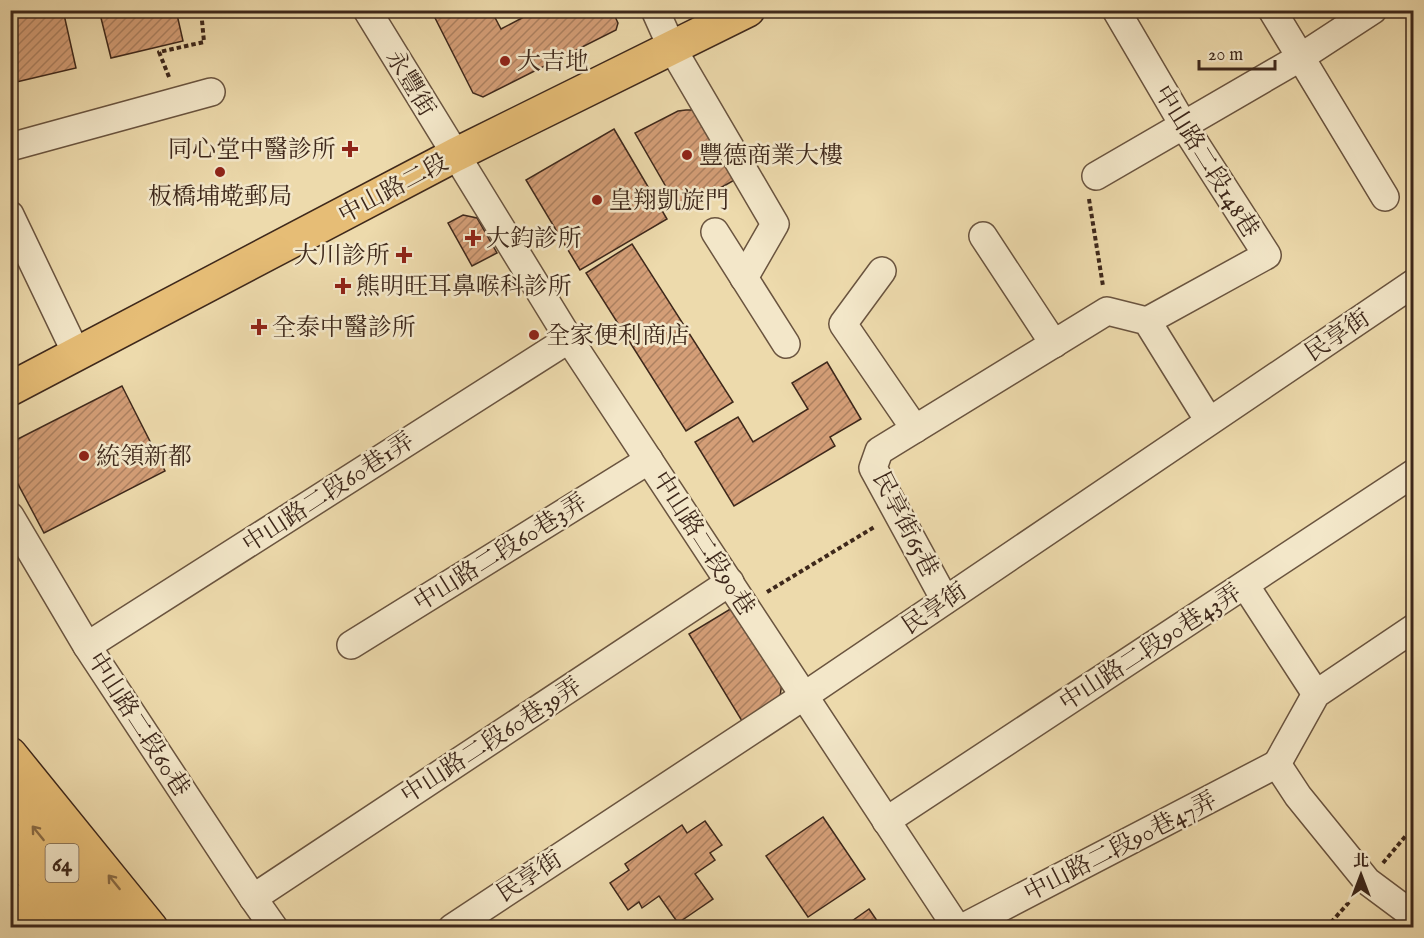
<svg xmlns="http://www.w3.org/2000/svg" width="1424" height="938" font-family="'IM FELL English','Noto Serif TC',serif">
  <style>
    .building { fill: url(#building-hatch); stroke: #3e281b; stroke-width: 1.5 }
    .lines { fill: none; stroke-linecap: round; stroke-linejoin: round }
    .minor-casing { stroke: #6a543f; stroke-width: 30 }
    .major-casing { stroke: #3e281b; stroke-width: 36 }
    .highway-casing { stroke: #3e281b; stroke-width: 36 }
    .path { stroke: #3e281b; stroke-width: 4; stroke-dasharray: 4.5 3; stroke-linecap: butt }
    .minor { stroke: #f3e7c9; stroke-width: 27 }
    .major { stroke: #e6bd76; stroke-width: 33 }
    .highway { stroke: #e6bd76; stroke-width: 33 }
    .oneway { stroke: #8a6b44 }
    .poi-dot { fill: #8f2418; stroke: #f3e7c9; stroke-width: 2 }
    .labels { text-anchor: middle; stroke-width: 5; stroke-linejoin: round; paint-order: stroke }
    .shield { fill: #f3e7c9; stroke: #74614f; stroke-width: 1.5 }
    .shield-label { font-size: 22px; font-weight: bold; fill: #3e281b }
    .poi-label { font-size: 24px; fill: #3e281b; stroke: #f3e7c9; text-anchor: start }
    .street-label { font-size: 24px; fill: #3e281b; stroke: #f3e7c9 }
  </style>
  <defs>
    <pattern id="building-hatch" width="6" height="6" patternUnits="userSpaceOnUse" patternTransform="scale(1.5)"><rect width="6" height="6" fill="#d49e77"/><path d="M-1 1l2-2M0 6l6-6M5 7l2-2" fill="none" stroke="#ad8161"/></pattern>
  </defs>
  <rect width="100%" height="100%" fill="#eddaac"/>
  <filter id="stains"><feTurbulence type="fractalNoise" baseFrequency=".00333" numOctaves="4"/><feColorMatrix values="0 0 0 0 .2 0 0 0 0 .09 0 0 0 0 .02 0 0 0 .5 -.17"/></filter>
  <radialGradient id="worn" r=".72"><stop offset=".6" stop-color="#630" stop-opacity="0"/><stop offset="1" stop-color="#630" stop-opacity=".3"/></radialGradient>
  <g class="building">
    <path d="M 10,10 L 63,10 L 76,68 L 12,83 Z"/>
    <path d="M 99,10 L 176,10 L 183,41 L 111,58 Z"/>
    <path d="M 431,10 L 491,10 L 501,29 L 537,10 L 612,10 L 618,23 L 616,30 L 483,97 L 473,93 Z"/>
    <path d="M 686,110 L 695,110 L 738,178 L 680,211 L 635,133 L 678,111 Z"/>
    <path d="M 614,129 L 667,219 L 580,270 L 526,180 Z"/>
    <path d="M 463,215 L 477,218 L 497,253 L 472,266 L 448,223 Z"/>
    <path d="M 632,244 L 733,402 L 686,431 L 586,273 Z"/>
    <path d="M 827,362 L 861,419 L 830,437 L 835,446 L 734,506 L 695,442 L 738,417 L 753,442 L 808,409 L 792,383 Z"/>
    <path d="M 122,386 L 165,471 L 44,533 L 10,469 L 10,443 Z"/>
    <path d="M 737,605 L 783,676 L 780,696 L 742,721 L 689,634 Z"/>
    <path d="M 823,817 L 865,879 L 808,917 L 766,856 Z"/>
    <path d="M 705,821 L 722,845 L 710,853 L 715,860 L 695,874 L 713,899 L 678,923 L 659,896 L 642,908 L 639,902 L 628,910 L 610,883 L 629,870 L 625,864 L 682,825 L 687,833 Z"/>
    <path d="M 869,909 L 882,928 L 842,928 Z"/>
  </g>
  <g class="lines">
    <defs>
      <g id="minor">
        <path d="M 367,10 L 569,339 L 957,928"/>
        <path d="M 655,10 L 672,48 L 775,224 L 744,278"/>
        <path d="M 1116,10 L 1184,126 L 1267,255 L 1147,321"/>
        <path d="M 1272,10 L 1385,197"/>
        <path d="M 10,147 L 211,92"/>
        <path d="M 1096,176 L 1301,57 L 1373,10"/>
        <path d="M 10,215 L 77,355"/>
        <path d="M 715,232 L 786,344"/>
        <path d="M 983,236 L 1054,344"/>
        <path d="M 882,271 L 843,324 L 915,429"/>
        <path d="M 10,516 L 87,646 L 253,898 L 274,928"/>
        <path d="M 1245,585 L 1316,694"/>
        <path d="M 945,600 L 873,468 L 879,451 L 1107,311 L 1147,321 L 1209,421"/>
        <path d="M 351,645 L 649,460"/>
        <path d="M 87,646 L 569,339"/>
        <path d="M 1277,764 L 1298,796 L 1367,881 L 1414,916"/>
        <path d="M 1277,764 L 1316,694 L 1414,628"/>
        <path d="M 886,821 L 1414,473"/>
        <path d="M 253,898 L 730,582"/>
        <path d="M 452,928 L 804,696 L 1414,283"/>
        <path d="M 962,928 L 1277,764"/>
      </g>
      <g id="major">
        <path d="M 10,389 L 455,155 L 748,10"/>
        <path d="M 10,754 L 151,928"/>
        <path d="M 10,899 L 32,928"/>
      </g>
      <g id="highway">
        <path d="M 10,798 L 114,928"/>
        <path d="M 10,847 L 73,928"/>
      </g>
    </defs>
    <use href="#minor" class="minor-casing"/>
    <use href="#major" class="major-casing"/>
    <use href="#highway" class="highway-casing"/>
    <g class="path">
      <path d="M 169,77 L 159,52 L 204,42 L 201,10"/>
      <path d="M 1089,199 L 1103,286"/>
      <path d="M 767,592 L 876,526"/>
      <path d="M 1383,863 L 1414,826"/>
      <path d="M 1326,928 L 1351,900"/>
    </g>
    <use href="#minor" class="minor"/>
    <use href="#major" class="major"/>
    <use href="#highway" class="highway"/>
  </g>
  <defs><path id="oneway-shaft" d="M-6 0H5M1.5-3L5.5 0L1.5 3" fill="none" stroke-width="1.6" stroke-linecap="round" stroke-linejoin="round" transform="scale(1.5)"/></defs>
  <g class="oneway">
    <use href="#oneway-shaft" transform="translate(38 833) rotate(-129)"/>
    <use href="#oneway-shaft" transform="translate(114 882) rotate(-129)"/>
  </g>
  <g class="poi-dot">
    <circle cx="505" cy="61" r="6"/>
    <path d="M347 140h6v6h6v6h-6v6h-6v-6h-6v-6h6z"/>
    <circle cx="687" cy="155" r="6"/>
    <circle cx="220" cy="172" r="6"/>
    <circle cx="597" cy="200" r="6"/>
    <path d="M470 229h6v6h6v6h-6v6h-6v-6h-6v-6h6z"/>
    <path d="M401 246h6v6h6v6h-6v6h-6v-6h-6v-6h6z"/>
    <path d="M340 277h6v6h6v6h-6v6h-6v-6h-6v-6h6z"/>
    <path d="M256 318h6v6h6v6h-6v6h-6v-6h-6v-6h6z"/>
    <circle cx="534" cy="335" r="6"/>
    <circle cx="84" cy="456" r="6"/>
  </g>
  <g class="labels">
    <rect class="shield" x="45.5" y="844" width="33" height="38" rx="4.5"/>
    <g class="shield-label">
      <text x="62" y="871">64</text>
    </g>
    <g class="poi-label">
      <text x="517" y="69">大吉地</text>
      <text x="336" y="157" text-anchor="end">同心堂中醫診所</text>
      <text x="699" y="163">豐德商業大樓</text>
      <text x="220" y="204" text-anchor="middle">板橋埔墘郵局</text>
      <text x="609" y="208">皇翔凱旋門</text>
      <text x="486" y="246">大鈞診所</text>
      <text x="390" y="263" text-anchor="end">大川診所</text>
      <text x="356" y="294">熊明旺耳鼻喉科診所</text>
      <text x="272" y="335">全泰中醫診所</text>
      <text x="546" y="343">全家便利商店</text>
      <text x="96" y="464">統領新都</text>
    </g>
    <g class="street-label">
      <text transform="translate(411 83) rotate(59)" y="8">永豐街</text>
      <text transform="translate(1207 161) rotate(58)" y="8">中山路二段148巷</text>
      <text transform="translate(393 188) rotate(-28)" y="8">中山路二段</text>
      <text transform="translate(1337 335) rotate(-34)" y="8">民享街</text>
      <text transform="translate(328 492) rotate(-33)" y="8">中山路二段60巷1弄</text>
      <text transform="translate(906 524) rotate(63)" y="8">民享街65巷</text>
      <text transform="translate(704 543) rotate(57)" y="8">中山路二段90巷</text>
      <text transform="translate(500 552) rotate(-32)" y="8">中山路二段60巷3弄</text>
      <text transform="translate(934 608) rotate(-34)" y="8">民享街</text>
      <text transform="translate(1150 647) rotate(-33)" y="8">中山路二段90巷43弄</text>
      <text transform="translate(139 724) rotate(57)" y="8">中山路二段60巷</text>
      <text transform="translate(491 740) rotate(-33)" y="8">中山路二段60巷39弄</text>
      <text transform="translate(1120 846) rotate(-27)" y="8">中山路二段90巷47弄</text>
      <text transform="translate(529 876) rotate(-33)" y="8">民享街</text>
    </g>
  </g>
  <rect width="1424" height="938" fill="none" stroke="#eddaac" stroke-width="36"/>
  <rect x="12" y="12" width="1400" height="914" fill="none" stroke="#3e281b" stroke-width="3"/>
  <rect x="18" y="18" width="1388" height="902" fill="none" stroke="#3e281b" stroke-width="1.5"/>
  <g transform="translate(1361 875)" stroke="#f3e7c9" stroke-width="4.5" paint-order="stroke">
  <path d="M0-4.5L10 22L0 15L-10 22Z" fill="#3e281b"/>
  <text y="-9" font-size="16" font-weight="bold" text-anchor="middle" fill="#3e281b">北</text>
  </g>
  <path d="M1199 60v9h76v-9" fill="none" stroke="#3e281b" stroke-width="3"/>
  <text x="1208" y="60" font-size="18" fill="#3e281b" stroke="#f3e7c9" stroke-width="4.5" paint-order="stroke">20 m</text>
  <rect width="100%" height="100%" filter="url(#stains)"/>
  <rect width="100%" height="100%" fill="url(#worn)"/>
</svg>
